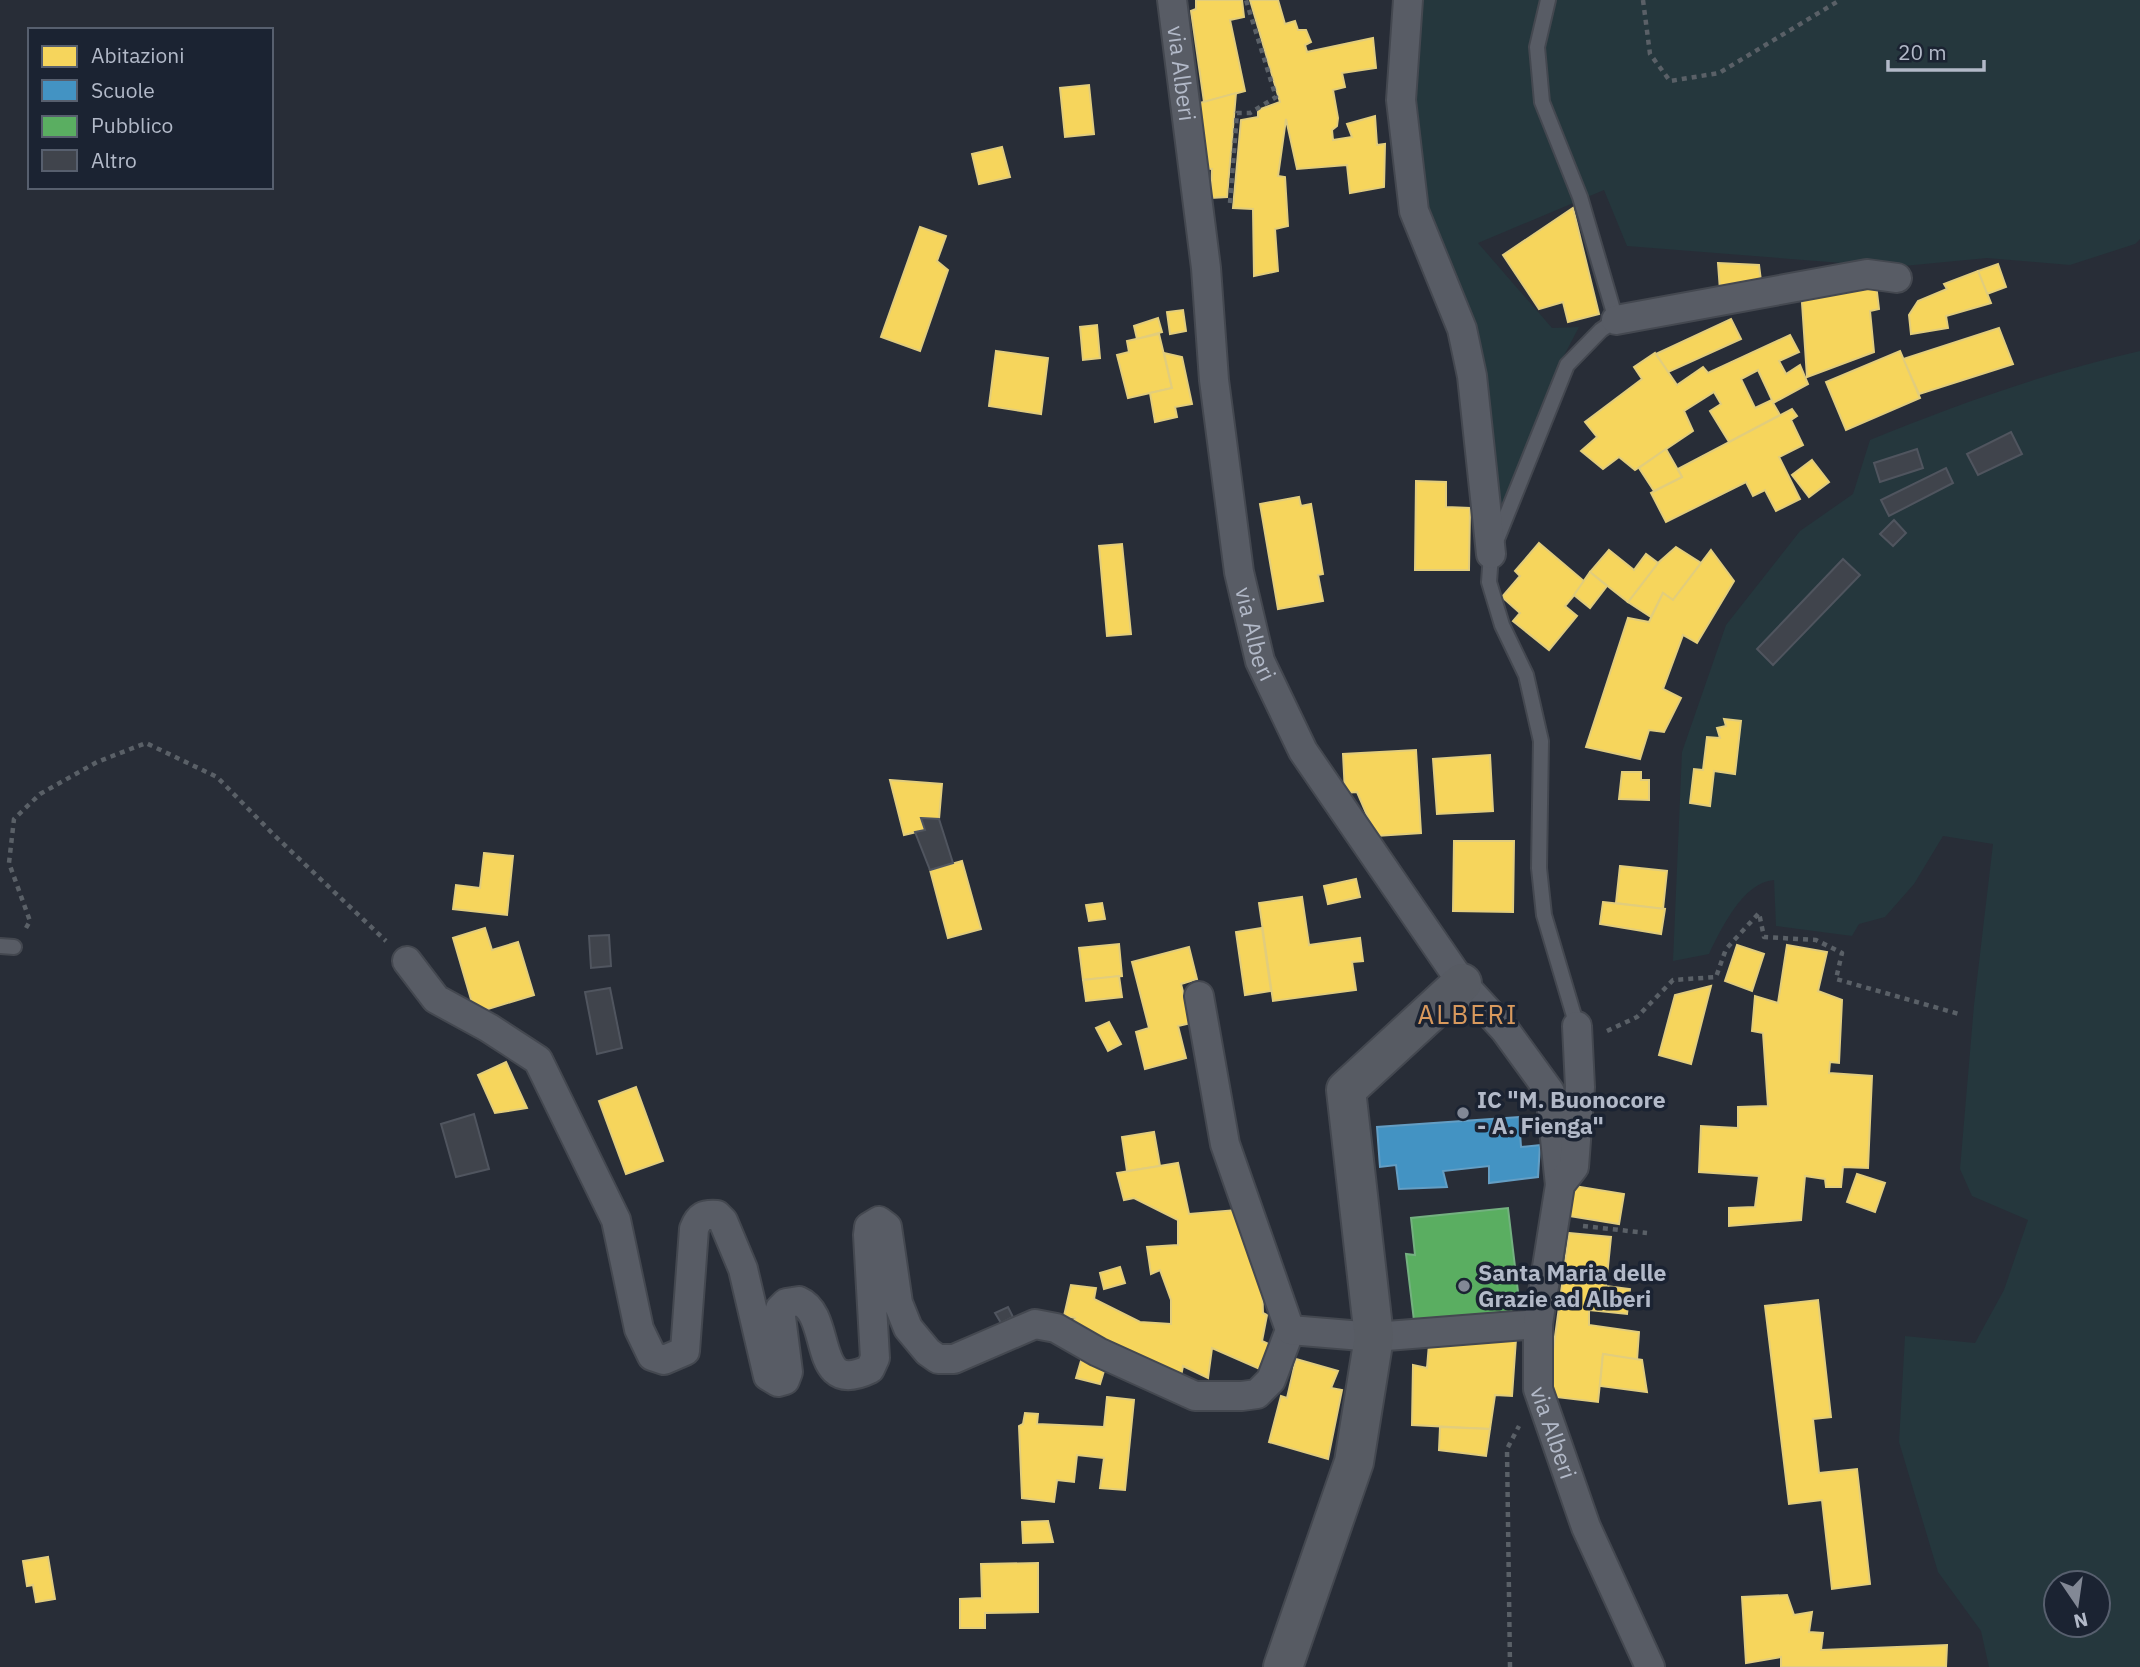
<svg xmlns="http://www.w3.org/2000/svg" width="2140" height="1667" font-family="'IBM Plex Sans',sans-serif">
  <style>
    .green { fill: #25373d; fill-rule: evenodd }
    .homes { fill: #f6d55c; stroke: #e2cd7c; stroke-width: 2; fill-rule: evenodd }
    .schools { fill: #4393c3; stroke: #649ec4; stroke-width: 2 }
    .public { fill: #5aae61; stroke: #74b180; stroke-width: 2 }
    .building { fill: #40444c; stroke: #50555f; stroke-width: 2 }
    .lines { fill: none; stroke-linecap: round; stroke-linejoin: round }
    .lane-casing { stroke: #444850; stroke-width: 18 }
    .street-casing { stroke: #444850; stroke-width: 32 }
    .secondary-casing { stroke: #444850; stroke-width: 42 }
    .path { stroke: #5a6067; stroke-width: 4.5; stroke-dasharray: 5 5; stroke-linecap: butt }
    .lane { stroke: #585c65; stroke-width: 14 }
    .street { stroke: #585c65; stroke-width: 28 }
    .secondary { stroke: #575b63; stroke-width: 38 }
    .poi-dot { fill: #828895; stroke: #1b2332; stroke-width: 2.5 }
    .labels { text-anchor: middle; stroke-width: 7; stroke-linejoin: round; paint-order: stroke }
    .street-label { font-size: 23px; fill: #b2b9c8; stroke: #1b2332 }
    .poi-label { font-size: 23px; font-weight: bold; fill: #b2b9c8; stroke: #1b2332; text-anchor: start }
    .quarter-label { font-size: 26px; letter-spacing: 2px; fill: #d8995d; stroke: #1b2332 }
  </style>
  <rect width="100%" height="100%" fill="#282d37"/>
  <g class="green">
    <path d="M 1417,0 L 2140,0 L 2140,239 L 2135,244 L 2070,265 L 1987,258 L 1893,267 L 1627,246 L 1604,190 L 1478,243 L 1552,328 L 1579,327 L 1558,367 L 1495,522 L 1422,209 L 1416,139 Z"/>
    <path d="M 2140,351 L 2140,1667 L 1989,1667 L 1981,1631 L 1938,1572 L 1899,1442 L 1905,1336 L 1975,1343 L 2004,1290 L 2028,1220 L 1972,1196 L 1960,1169 L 1974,1005 L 1993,844 L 1943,836 L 1914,884 L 1885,917 L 1859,924 L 1852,936 L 1776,926 L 1774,880 C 1743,882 1721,929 1709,954 L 1673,961 L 1682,752 L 1726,625 L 1800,531 L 1853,494 L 1870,440 C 1958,404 2048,372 2140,351 ZM 2056,1583 L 2098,1583 L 2098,1625 L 2056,1625 Z"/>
  </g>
  <g class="homes">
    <path d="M 1196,0 L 1242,0 L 1244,17 L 1230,20 L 1245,91 L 1204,102 L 1191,11 L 1196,9 Z"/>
    <path d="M 1250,0 L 1278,0 L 1285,24 L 1295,21 L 1298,30 L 1306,30 L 1311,42 L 1305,45 L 1307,52 L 1373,38 L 1376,68 L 1342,73 L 1345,87 L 1333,90 L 1338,118 L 1337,126 L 1332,130 L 1333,140 L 1352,137 L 1347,124 L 1375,116 L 1377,145 L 1385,144 L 1384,187 L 1350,193 L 1347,165 L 1297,169 L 1286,119 L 1278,176 L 1285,177 L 1288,226 L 1275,229 L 1278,271 L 1254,276 L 1253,209 L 1233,208 L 1241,120 L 1258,117 L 1258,110 L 1280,102 Z"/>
    <path d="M 1089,85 L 1094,134 L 1065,137 L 1060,88 Z"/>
    <path d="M 1236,93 L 1227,197 L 1211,198 L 1212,169 L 1200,168 L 1196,104 Z"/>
    <path d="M 1002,147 L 1010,177 L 979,184 L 972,154 Z"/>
    <path d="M 1573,208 L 1599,314 L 1568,322 L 1563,302 L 1539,309 L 1503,255 Z"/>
    <path d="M 920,227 L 946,236 L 937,261 L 948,270 L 920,351 L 881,337 Z"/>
    <path d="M 1718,263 L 1759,265 L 1761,281 L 1720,290 Z"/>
    <path d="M 1998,264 L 2006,287 L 1987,294 L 1978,271 Z"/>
    <path d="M 1978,271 L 1991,303 L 1946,316 L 1948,328 L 1911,334 L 1909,315 L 1918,301 L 1947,289 L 1944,284 Z"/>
    <path d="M 1876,284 L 1879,309 L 1870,311 L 1874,352 L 1807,377 L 1801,288 Z"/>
    <path d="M 1183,310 L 1186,331 L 1170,334 L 1167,312 Z"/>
    <path d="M 1158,318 L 1162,332 L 1137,339 L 1134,326 Z"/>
    <path d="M 1731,319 L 1741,339 L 1668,372 L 1656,354 Z"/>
    <path d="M 1097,325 L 1100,358 L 1083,360 L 1080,327 Z"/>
    <path d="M 1999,328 L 2013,364 L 1919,394 L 1903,359 Z"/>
    <path d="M 1159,334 L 1172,388 L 1128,398 L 1117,355 L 1129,352 L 1127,341 Z"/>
    <path d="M 1790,335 L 1799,352 L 1779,361 L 1786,374 L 1800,365 L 1808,384 L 1773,403 L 1780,415 L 1729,442 L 1710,411 L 1721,404 L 1714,392 L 1684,411 L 1693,431 L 1635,470 L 1619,457 L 1603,469 L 1581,451 L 1597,437 L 1585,422 L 1642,379 L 1634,367 L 1655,353 L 1677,385 L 1703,367 L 1708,373 ZM 1758,370 L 1772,400 L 1755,408 L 1741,379 Z"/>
    <path d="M 996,351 L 1048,358 L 1041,414 L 989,406 Z"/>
    <path d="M 1900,351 L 1920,398 L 1846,430 L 1826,382 Z"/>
    <path d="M 1164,353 L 1182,357 L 1192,404 L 1175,407 L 1177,417 L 1155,422 L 1150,393 L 1172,388 Z"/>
    <path d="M 1792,409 L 1797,416 L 1791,420 L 1803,445 L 1779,457 L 1800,499 L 1776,511 L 1765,490 L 1753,496 L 1746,482 L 1666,522 L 1651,493 L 1682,477 L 1678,469 Z"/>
    <path d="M 1666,449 L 1682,477 L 1654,491 L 1639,468 Z"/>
    <path d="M 1812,460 L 1829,482 L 1809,497 L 1792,475 Z"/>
    <path d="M 1416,481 L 1446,482 L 1446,507 L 1470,508 L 1469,570 L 1415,570 Z"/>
    <path d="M 1299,497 L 1301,506 L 1311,504 L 1323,574 L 1318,575 L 1323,601 L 1278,609 L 1260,504 Z"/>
    <path d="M 1539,543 L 1585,582 L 1565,606 L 1577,616 L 1549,650 L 1513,621 L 1520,613 L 1502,597 L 1520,576 L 1515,571 Z"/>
    <path d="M 1122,544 L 1131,634 L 1107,636 L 1099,546 Z"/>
    <path d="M 1676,547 L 1701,563 L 1673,600 L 1663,593 L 1651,617 L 1628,602 L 1658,563 Z"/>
    <path d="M 1609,550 L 1634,570 L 1646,554 L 1658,563 L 1628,602 L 1590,572 Z"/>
    <path d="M 1711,550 L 1734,581 L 1697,643 L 1683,635 L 1663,689 L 1681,698 L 1664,732 L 1649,730 L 1640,759 L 1586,747 L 1628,618 L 1649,622 L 1663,593 L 1673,600 Z"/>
    <path d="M 1590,572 L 1607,586 L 1590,608 L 1574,595 Z"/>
    <path d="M 1724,719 L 1741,721 L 1735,774 L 1714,771 L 1710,806 L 1690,803 L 1694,769 L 1703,770 L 1707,737 L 1720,738 L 1717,728 L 1726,726 Z"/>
    <path d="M 1416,750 L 1421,833 L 1376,836 L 1357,792 L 1345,793 L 1343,754 Z"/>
    <path d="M 1490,755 L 1493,811 L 1437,814 L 1433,759 Z"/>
    <path d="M 1622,772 L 1641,772 L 1641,780 L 1649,780 L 1649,800 L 1619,799 Z"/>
    <path d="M 890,780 L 942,784 L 939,819 L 921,818 L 925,830 L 904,835 Z"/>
    <path d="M 1454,841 L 1514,841 L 1513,912 L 1453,911 Z"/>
    <path d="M 484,853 L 513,856 L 507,915 L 453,909 L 456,885 L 480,888 Z"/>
    <path d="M 962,861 L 981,929 L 948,938 L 930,870 Z"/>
    <path d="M 1620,866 L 1667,871 L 1663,909 L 1616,903 Z"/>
    <path d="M 1356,879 L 1360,897 L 1328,904 L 1324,886 Z"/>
    <path d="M 1302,897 L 1309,945 L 1360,938 L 1363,961 L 1352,962 L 1356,990 L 1273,1001 L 1259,903 Z"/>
    <path d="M 1603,902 L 1665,909 L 1661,934 L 1600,924 Z"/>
    <path d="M 1102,903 L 1105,919 L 1089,921 L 1086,905 Z"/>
    <path d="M 485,928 L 492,950 L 518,942 L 534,995 L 475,1013 L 453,938 Z"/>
    <path d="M 1262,928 L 1271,991 L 1245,995 L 1236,932 Z"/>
    <path d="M 1119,944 L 1122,976 L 1083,980 L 1079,948 Z"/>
    <path d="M 1737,945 L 1764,954 L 1752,991 L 1725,981 Z"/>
    <path d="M 1787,945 L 1827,952 L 1818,991 L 1842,1000 L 1839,1063 L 1830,1062 L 1829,1073 L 1872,1076 L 1868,1168 L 1843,1167 L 1841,1187 L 1826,1187 L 1825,1179 L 1805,1176 L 1801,1220 L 1729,1226 L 1729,1208 L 1755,1207 L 1759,1176 L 1699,1172 L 1701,1126 L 1738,1128 L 1738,1107 L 1768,1106 L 1763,1033 L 1752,1031 L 1755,996 L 1778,1003 Z"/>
    <path d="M 1189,947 L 1197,979 L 1181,984 L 1191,1023 L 1178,1026 L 1186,1058 L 1145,1069 L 1136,1032 L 1149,1028 L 1132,962 Z"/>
    <path d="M 1119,976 L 1122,997 L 1086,1001 L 1083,980 Z"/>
    <path d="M 1711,986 L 1691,1064 L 1659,1055 L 1675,995 Z"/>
    <path d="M 1109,1022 L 1121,1044 L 1108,1051 L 1096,1028 Z"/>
    <path d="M 506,1062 L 527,1108 L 495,1113 L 478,1075 Z"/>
    <path d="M 636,1087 L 663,1161 L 626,1174 L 599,1101 Z"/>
    <path d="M 1154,1132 L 1160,1166 L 1127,1171 L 1122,1137 Z"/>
    <path d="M 1178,1163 L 1189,1214 L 1237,1210 L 1246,1222 L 1247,1251 L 1261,1251 L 1263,1313 L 1267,1315 L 1262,1341 L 1273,1346 L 1262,1370 L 1212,1348 L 1208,1378 L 1183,1366 L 1180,1381 L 1098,1344 L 1101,1337 L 1070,1330 L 1075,1318 L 1064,1316 L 1071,1285 L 1096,1288 L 1094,1299 L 1140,1322 L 1171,1324 L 1171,1300 L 1160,1270 L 1151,1274 L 1147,1247 L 1178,1245 L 1178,1220 L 1134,1198 L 1124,1200 L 1117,1173 Z"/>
    <path d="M 1857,1174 L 1885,1183 L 1875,1212 L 1847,1202 Z"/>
    <path d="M 1574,1186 L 1624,1194 L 1619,1224 L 1569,1216 Z"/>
    <path d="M 1569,1233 L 1611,1237 L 1606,1286 L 1630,1289 L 1627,1314 L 1589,1310 L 1589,1325 L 1639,1332 L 1637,1360 L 1603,1354 L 1598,1402 L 1547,1396 Z"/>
    <path d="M 1120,1267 L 1125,1283 L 1104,1289 L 1100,1273 Z"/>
    <path d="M 1818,1300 L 1831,1417 L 1813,1419 L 1819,1473 L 1857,1469 L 1870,1584 L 1832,1589 L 1822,1500 L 1789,1504 L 1765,1306 Z"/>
    <path d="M 1516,1339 L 1512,1396 L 1495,1395 L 1490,1429 L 1412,1425 L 1413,1365 L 1427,1368 L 1429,1344 Z"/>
    <path d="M 1083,1354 L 1107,1361 L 1100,1384 L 1076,1378 Z"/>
    <path d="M 1603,1354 L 1642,1360 L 1647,1392 L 1600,1386 Z"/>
    <path d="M 1296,1359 L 1338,1371 L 1331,1388 L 1342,1390 L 1328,1459 L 1269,1442 L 1281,1396 L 1287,1398 Z"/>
    <path d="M 1107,1397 L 1134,1400 L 1125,1490 L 1100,1488 L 1104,1458 L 1077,1455 L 1074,1482 L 1057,1480 L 1054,1502 L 1022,1498 L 1019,1426 L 1023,1424 L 1025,1413 L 1038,1414 L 1037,1424 L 1104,1427 Z"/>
    <path d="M 1440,1427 L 1490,1429 L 1486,1456 L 1439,1450 Z"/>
    <path d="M 1048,1521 L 1053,1542 L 1023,1543 L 1022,1522 Z"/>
    <path d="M 48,1557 L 55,1599 L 36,1602 L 33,1585 L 27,1586 L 23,1561 Z"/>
    <path d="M 1038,1563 L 1038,1612 L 985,1613 L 985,1628 L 960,1628 L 960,1599 L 982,1598 L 981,1564 Z"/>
    <path d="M 1787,1595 L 1794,1615 L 1812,1612 L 1809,1632 L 1823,1633 L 1821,1650 L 1947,1645 L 1946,1667 L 1781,1667 L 1781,1657 L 1746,1663 L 1742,1597 Z"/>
  </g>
  <path class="schools" d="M 1519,1117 L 1521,1147 L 1540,1145 L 1538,1177 L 1489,1183 L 1489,1166 L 1443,1171 L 1447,1187 L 1399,1189 L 1396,1165 L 1380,1167 L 1377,1127 Z"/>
  <path class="public" d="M 1508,1208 L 1521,1317 L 1415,1329 L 1406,1254 L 1415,1255 L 1411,1218 Z"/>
  <g class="building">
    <path d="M 2011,432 L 2022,454 L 1978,475 L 1967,454 Z"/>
    <path d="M 1917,449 L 1923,468 L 1880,482 L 1874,463 Z"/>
    <path d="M 1946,468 L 1953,483 L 1889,516 L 1881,500 Z"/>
    <path d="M 1894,520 L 1906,533 L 1893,546 L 1880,534 Z"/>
    <path d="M 1843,559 L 1860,575 L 1773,665 L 1757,649 Z"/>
    <path d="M 921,818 L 939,819 L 953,863 L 930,870 L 915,832 L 925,830 Z"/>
    <path d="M 609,935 L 611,966 L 591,968 L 589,936 Z"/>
    <path d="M 610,988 L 622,1048 L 597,1054 L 585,992 Z"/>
    <path d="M 474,1114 L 489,1169 L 456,1177 L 441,1124 Z"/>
    <path d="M 1008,1307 L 1013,1317 L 1001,1323 L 995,1313 Z"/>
  </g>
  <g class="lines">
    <defs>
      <g id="lane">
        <path d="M 1548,0 L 1537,47 L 1542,102 L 1580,197 L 1616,320 L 1601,330 L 1567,365 L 1491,554 L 1489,582 L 1502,625 L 1526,675 L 1541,741 L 1539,868 L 1544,915 L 1577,1026"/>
        <path d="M 0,946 L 14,947"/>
      </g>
      <g id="street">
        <path id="s1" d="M 1172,0 L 1206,268 L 1214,380 L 1239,572 L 1260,661 L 1303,751 L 1462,983 L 1505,1030 L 1550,1092 L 1560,1185"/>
        <path d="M 1408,0 L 1401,100 L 1414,211 L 1462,329 L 1472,376 L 1491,554"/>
        <path d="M 1616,320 L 1867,274 L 1897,278"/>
        <path d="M 407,961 L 436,999 L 489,1028 L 538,1060 L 616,1220 L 639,1329 L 652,1356 L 664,1360 L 685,1351 L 694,1229 C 699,1216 704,1214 717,1215 L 723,1221 L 743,1269 L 768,1376 L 778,1382 L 785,1380 L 788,1372 L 780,1309 L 786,1303 L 799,1301 C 834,1316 810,1398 870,1369 L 875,1358 L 868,1235 L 869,1227 L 879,1221 L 887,1227 L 898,1303 L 908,1328 L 928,1352 L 938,1359 L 954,1359 L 1035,1324 L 1056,1328 L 1098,1352 L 1195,1396 L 1242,1396 L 1257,1394 L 1271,1380 L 1290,1330"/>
        <path d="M 1199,996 L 1225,1144 L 1290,1330 L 1374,1337 L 1538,1324"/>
        <path id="s2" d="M 1577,1026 L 1580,1087 L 1574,1167 L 1560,1185 L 1538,1324 L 1538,1389 L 1586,1527 L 1650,1667"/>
      </g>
      <path id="secondary" d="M 1283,1667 L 1354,1462 L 1374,1337 L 1346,1090 L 1462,983"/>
    </defs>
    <use href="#lane" class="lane-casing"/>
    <use href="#street" class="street-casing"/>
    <use href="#secondary" class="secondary-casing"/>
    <g class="path">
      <path d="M 1643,0 L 1650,54 L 1670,81 L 1719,73 L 1840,0"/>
      <path d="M 1230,203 L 1237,113 L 1250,113 L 1276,97 L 1246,0"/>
      <path d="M 26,928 L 30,921 L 9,863 L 14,819 L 40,794 L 97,762 L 146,743 L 217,777 L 274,835 L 386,941"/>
      <path d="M 1607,1031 L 1637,1017 L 1673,980 L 1716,977 L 1726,949 L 1759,913 L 1764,937 L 1816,940 L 1842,953 L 1836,979 L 1959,1014"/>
      <path d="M 1583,1226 L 1647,1233"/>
      <path d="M 1510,1667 L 1507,1449 L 1519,1426"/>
    </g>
    <use href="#lane" class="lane"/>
    <use href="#street" class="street"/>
    <use href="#secondary" class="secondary"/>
  </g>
  <g class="poi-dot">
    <circle cx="1463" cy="1113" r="7"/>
    <circle cx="1464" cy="1286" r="7"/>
  </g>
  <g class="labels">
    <g class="street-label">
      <text dy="8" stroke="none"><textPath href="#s1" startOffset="74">via Alberi</textPath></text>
      <text dy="8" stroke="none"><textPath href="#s1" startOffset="640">via Alberi</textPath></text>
      <text dy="8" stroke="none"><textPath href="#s2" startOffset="416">via Alberi</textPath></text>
    </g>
    <g class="poi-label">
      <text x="1477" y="1108">IC "M. Buonocore<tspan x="1477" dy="26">- A. Fienga"</tspan></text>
      <text x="1478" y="1281">Santa Maria delle<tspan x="1478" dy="26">Grazie ad Alberi</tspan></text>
    </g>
    <g class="quarter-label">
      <text x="1468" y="1024">ALBERI</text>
    </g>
  </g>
  <rect x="28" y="28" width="245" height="161" fill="#1b2332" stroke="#575f6e" stroke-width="2"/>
  <rect x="42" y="46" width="35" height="21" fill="#f6d55c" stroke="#575f6e" stroke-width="2"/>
  <text x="91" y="63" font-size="21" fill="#b2b9c8">Abitazioni</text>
  <rect x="42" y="80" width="35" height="21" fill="#4393c3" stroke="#575f6e" stroke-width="2"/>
  <text x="91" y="98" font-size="21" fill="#b2b9c8">Scuole</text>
  <rect x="42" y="116" width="35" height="21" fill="#5aae61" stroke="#575f6e" stroke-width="2"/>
  <text x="91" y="133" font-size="21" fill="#b2b9c8">Pubblico</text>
  <rect x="42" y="150" width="35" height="21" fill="#40444c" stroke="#575f6e" stroke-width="2"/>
  <text x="91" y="168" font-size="21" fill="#b2b9c8">Altro</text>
  <g transform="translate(2077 1604) rotate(167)"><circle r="33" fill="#1b2332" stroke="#575f6e" stroke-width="2"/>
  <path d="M0-5L12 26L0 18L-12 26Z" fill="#828895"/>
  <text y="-10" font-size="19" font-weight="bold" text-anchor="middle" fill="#b2b9c8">N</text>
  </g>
  <path d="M1888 60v10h96v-10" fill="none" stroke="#b2b9c8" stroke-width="3.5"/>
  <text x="1898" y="60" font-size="21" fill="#b2b9c8" stroke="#1b2332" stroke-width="5" paint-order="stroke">20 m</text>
</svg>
